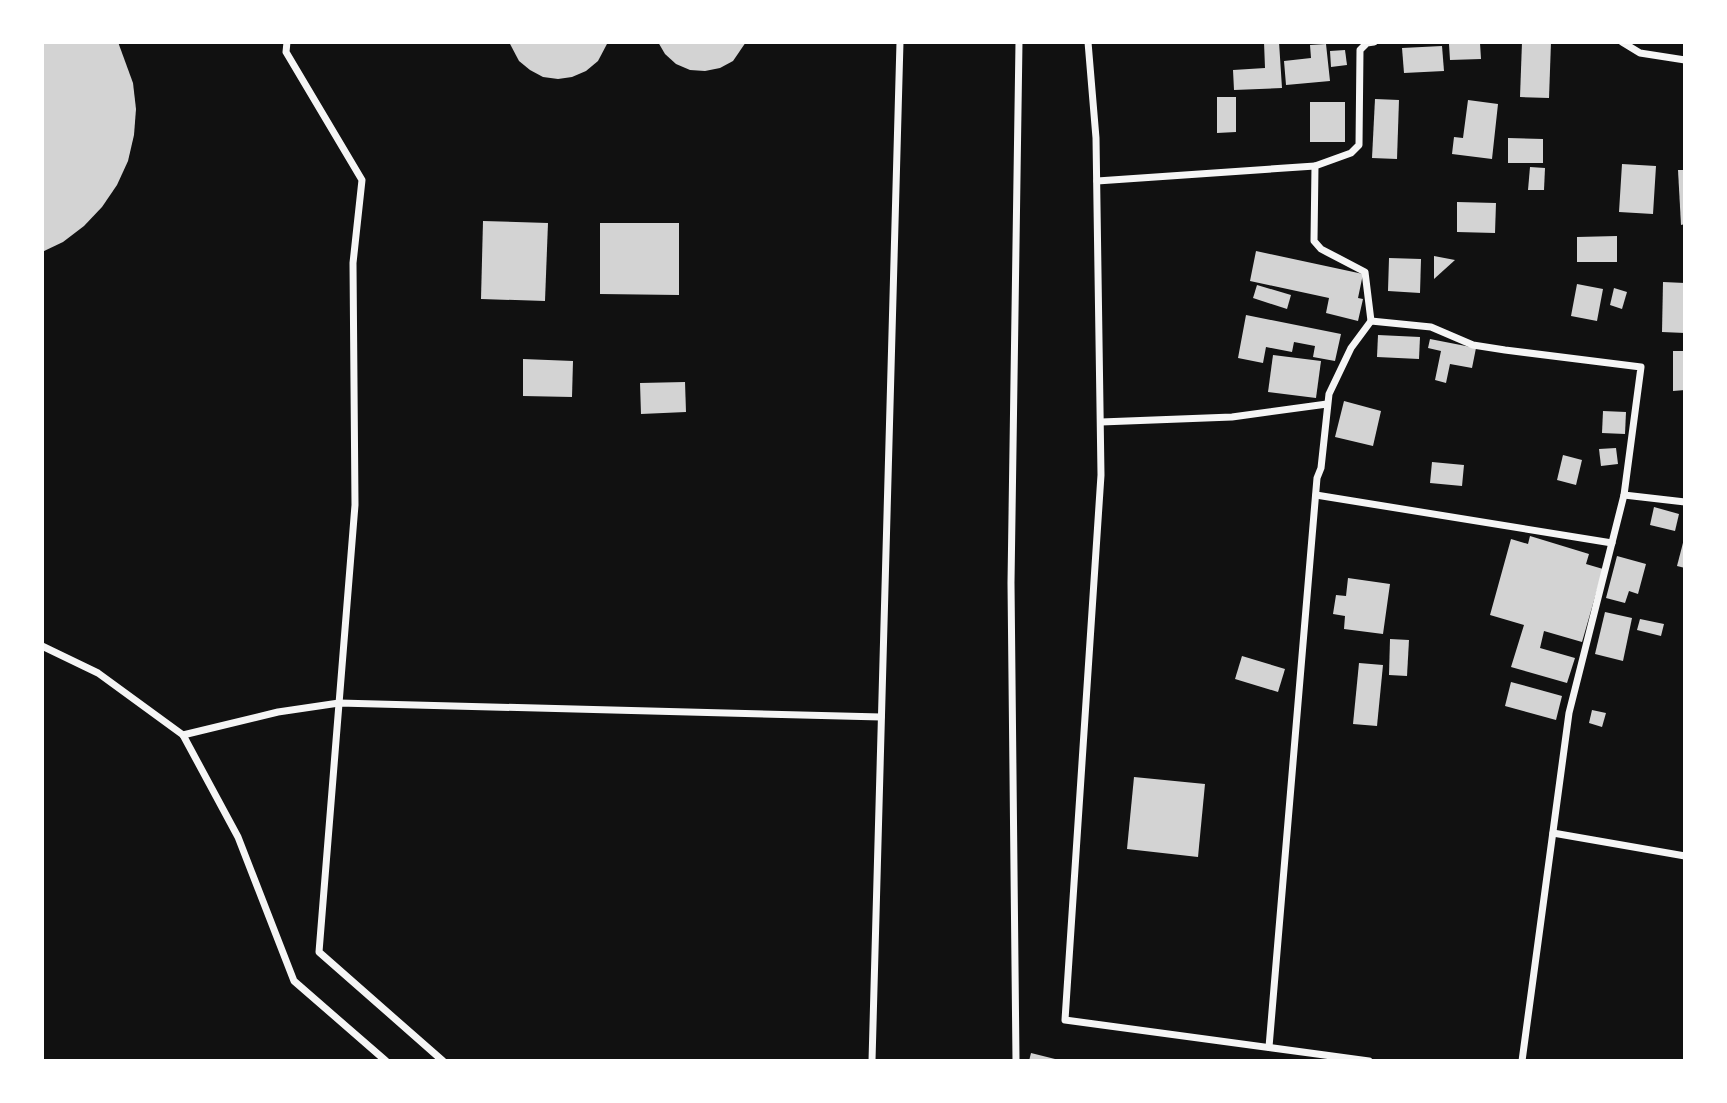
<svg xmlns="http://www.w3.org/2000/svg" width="1727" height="1103" font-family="Figtree,sans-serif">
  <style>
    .building { fill: #d3d3d3 }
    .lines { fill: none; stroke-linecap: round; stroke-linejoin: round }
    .minor { stroke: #f5f5f5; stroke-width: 7 }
  </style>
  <rect width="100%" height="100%" fill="#111"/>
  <g class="building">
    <path d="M 42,42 L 118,42 L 133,83 L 136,109 L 134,135 L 128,161 L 117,185 L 102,207 L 84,226 L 63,242 L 42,252 Z"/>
    <path d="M 509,42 L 608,42 L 598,61 L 586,71 L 572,77 L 558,79 L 543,77 L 530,70 L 519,61 Z"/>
    <path d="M 658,42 L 746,42 L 733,61 L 720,68 L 705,71 L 690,70 L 676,64 L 665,54 Z"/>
    <path d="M 1264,42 L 1279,42 L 1282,88 L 1234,90 L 1233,70 L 1265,68 Z"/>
    <path d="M 1522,42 L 1551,42 L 1549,98 L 1520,97 Z"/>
    <path d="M 1480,43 L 1481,59 L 1450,60 L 1449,44 Z"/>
    <path d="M 1326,44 L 1330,81 L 1286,85 L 1284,61 L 1311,58 L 1310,45 Z"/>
    <path d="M 1442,46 L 1444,71 L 1404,73 L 1402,48 Z"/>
    <path d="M 1345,50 L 1347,65 L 1331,67 L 1330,51 Z"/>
    <path d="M 1217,97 L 1236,97 L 1236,132 L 1217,133 Z"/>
    <path d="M 1375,99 L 1399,100 L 1397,159 L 1372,158 Z"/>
    <path d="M 1468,100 L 1498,104 L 1492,159 L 1452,154 L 1454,137 L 1463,138 Z"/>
    <rect x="1310" y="102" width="35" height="40"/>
    <path d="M 1508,138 L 1543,139 L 1543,163 L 1508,163 Z"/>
    <path d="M 1622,164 L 1656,166 L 1653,214 L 1619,212 Z"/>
    <path d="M 1530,167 L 1545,168 L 1544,190 L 1528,190 Z"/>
    <path d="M 1678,170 L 1685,170 L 1685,224 L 1681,225 Z"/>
    <path d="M 1457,202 L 1496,203 L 1495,233 L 1457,232 Z"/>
    <path d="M 483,221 L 548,223 L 545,301 L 481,299 Z"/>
    <path d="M 600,223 L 679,223 L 679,295 L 600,294 Z"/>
    <path d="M 1617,236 L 1617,262 L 1577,262 L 1577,237 Z"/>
    <path d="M 1256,251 L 1363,274 L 1358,298 L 1363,299 L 1358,321 L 1326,313 L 1329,298 L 1250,281 Z"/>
    <path d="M 1434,256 L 1455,260 L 1434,279 Z"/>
    <path d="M 1389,258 L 1421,259 L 1420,293 L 1388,291 Z"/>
    <path d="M 1663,282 L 1685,283 L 1685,333 L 1662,332 Z"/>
    <path d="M 1577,284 L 1603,289 L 1597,321 L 1571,316 Z"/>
    <path d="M 1257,285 L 1291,295 L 1287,309 L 1253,298 Z"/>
    <path d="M 1614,288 L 1627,292 L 1622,309 L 1610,305 Z"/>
    <path d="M 1246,315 L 1341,334 L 1335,361 L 1313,357 L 1315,346 L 1294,342 L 1292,352 L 1266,347 L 1263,363 L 1238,358 Z"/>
    <path d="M 1378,335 L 1420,337 L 1419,359 L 1377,357 Z"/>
    <path d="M 1430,339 L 1476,348 L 1472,368 L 1450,364 L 1446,383 L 1435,380 L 1441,351 L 1428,348 Z"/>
    <path d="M 1673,351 L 1685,351 L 1685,390 L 1673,391 Z"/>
    <path d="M 1273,355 L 1321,361 L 1316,398 L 1268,392 Z"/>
    <path d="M 523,359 L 573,361 L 572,397 L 523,396 Z"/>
    <path d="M 685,382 L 686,412 L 641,414 L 640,383 Z"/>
    <path d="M 1344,401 L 1381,411 L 1373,446 L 1335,437 Z"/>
    <path d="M 1603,411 L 1626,412 L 1625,434 L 1602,433 Z"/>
    <path d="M 1616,448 L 1618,464 L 1601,466 L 1599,449 Z"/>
    <path d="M 1563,455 L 1582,460 L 1576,485 L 1557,480 Z"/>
    <path d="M 1432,462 L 1464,465 L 1462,486 L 1430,483 Z"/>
    <path d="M 1654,507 L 1679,514 L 1675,531 L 1650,525 Z"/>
    <path d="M 1530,536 L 1589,554 L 1586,564 L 1603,569 L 1582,642 L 1544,631 L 1540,648 L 1575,658 L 1567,683 L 1511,667 L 1524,625 L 1490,615 L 1511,539 L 1528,544 Z"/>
    <path d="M 1684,539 L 1685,539 L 1685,568 L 1677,566 Z"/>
    <path d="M 1617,556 L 1646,564 L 1638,594 L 1629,591 L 1625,603 L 1606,598 Z"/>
    <path d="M 1348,578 L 1390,584 L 1383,634 L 1344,629 L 1345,616 L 1333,614 L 1336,595 L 1346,596 Z"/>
    <path d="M 1605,612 L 1632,618 L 1623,661 L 1595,654 Z"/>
    <path d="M 1640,619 L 1664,624 L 1661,636 L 1637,630 Z"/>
    <path d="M 1390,639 L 1409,640 L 1407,676 L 1389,675 Z"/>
    <path d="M 1242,656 L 1285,669 L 1278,692 L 1235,679 Z"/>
    <path d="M 1359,663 L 1383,665 L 1377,726 L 1353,724 Z"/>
    <path d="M 1511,682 L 1562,696 L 1556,720 L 1505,706 Z"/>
    <path d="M 1592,710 L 1606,713 L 1602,727 L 1589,723 Z"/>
    <path d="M 1134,777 L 1205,784 L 1198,857 L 1127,849 Z"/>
    <path d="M 1031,1053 L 1059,1060 L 1059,1061 L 1029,1061 Z"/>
  </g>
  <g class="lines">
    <g class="minor">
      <path d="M 287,42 L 286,52 L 362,180 L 353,263 L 355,505 L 319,952 L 443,1061"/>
      <path d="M 1088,42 L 1096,138 L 1101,475 L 1065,1020 L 1369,1061"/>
      <path d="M 1622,42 L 1640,53 L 1685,60"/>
      <path d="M 1097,181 L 1315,166"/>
      <path d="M 1371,321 L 1431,327 L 1473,345 L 1505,350 L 1641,367 L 1624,495 L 1685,502"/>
      <path d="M 1101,422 L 1232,417 L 1327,404"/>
      <path d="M 1316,495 L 1612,543"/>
      <path d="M 42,646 L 98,673 L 183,735 L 238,837 L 294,981 L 386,1061"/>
      <path d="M 183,735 L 278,712 L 339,703 L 881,717"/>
      <path d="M 1553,833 L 1685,856"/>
      <path d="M 1269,1047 L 1317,478 L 1321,468 L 1329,394 L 1351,348 L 1371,321 L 1365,272 L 1321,249 L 1314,241 L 1315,166 L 1351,153 L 1359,145 L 1360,50 L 1367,43 L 1374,42"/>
      <path d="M 872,1061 L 900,42"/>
      <path d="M 1016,1061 L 1011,583 L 1019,42"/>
      <path d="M 1522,1061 L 1569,713 L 1624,495"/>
    </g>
  </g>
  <rect width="1727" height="1103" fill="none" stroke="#ffffff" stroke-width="88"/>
</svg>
